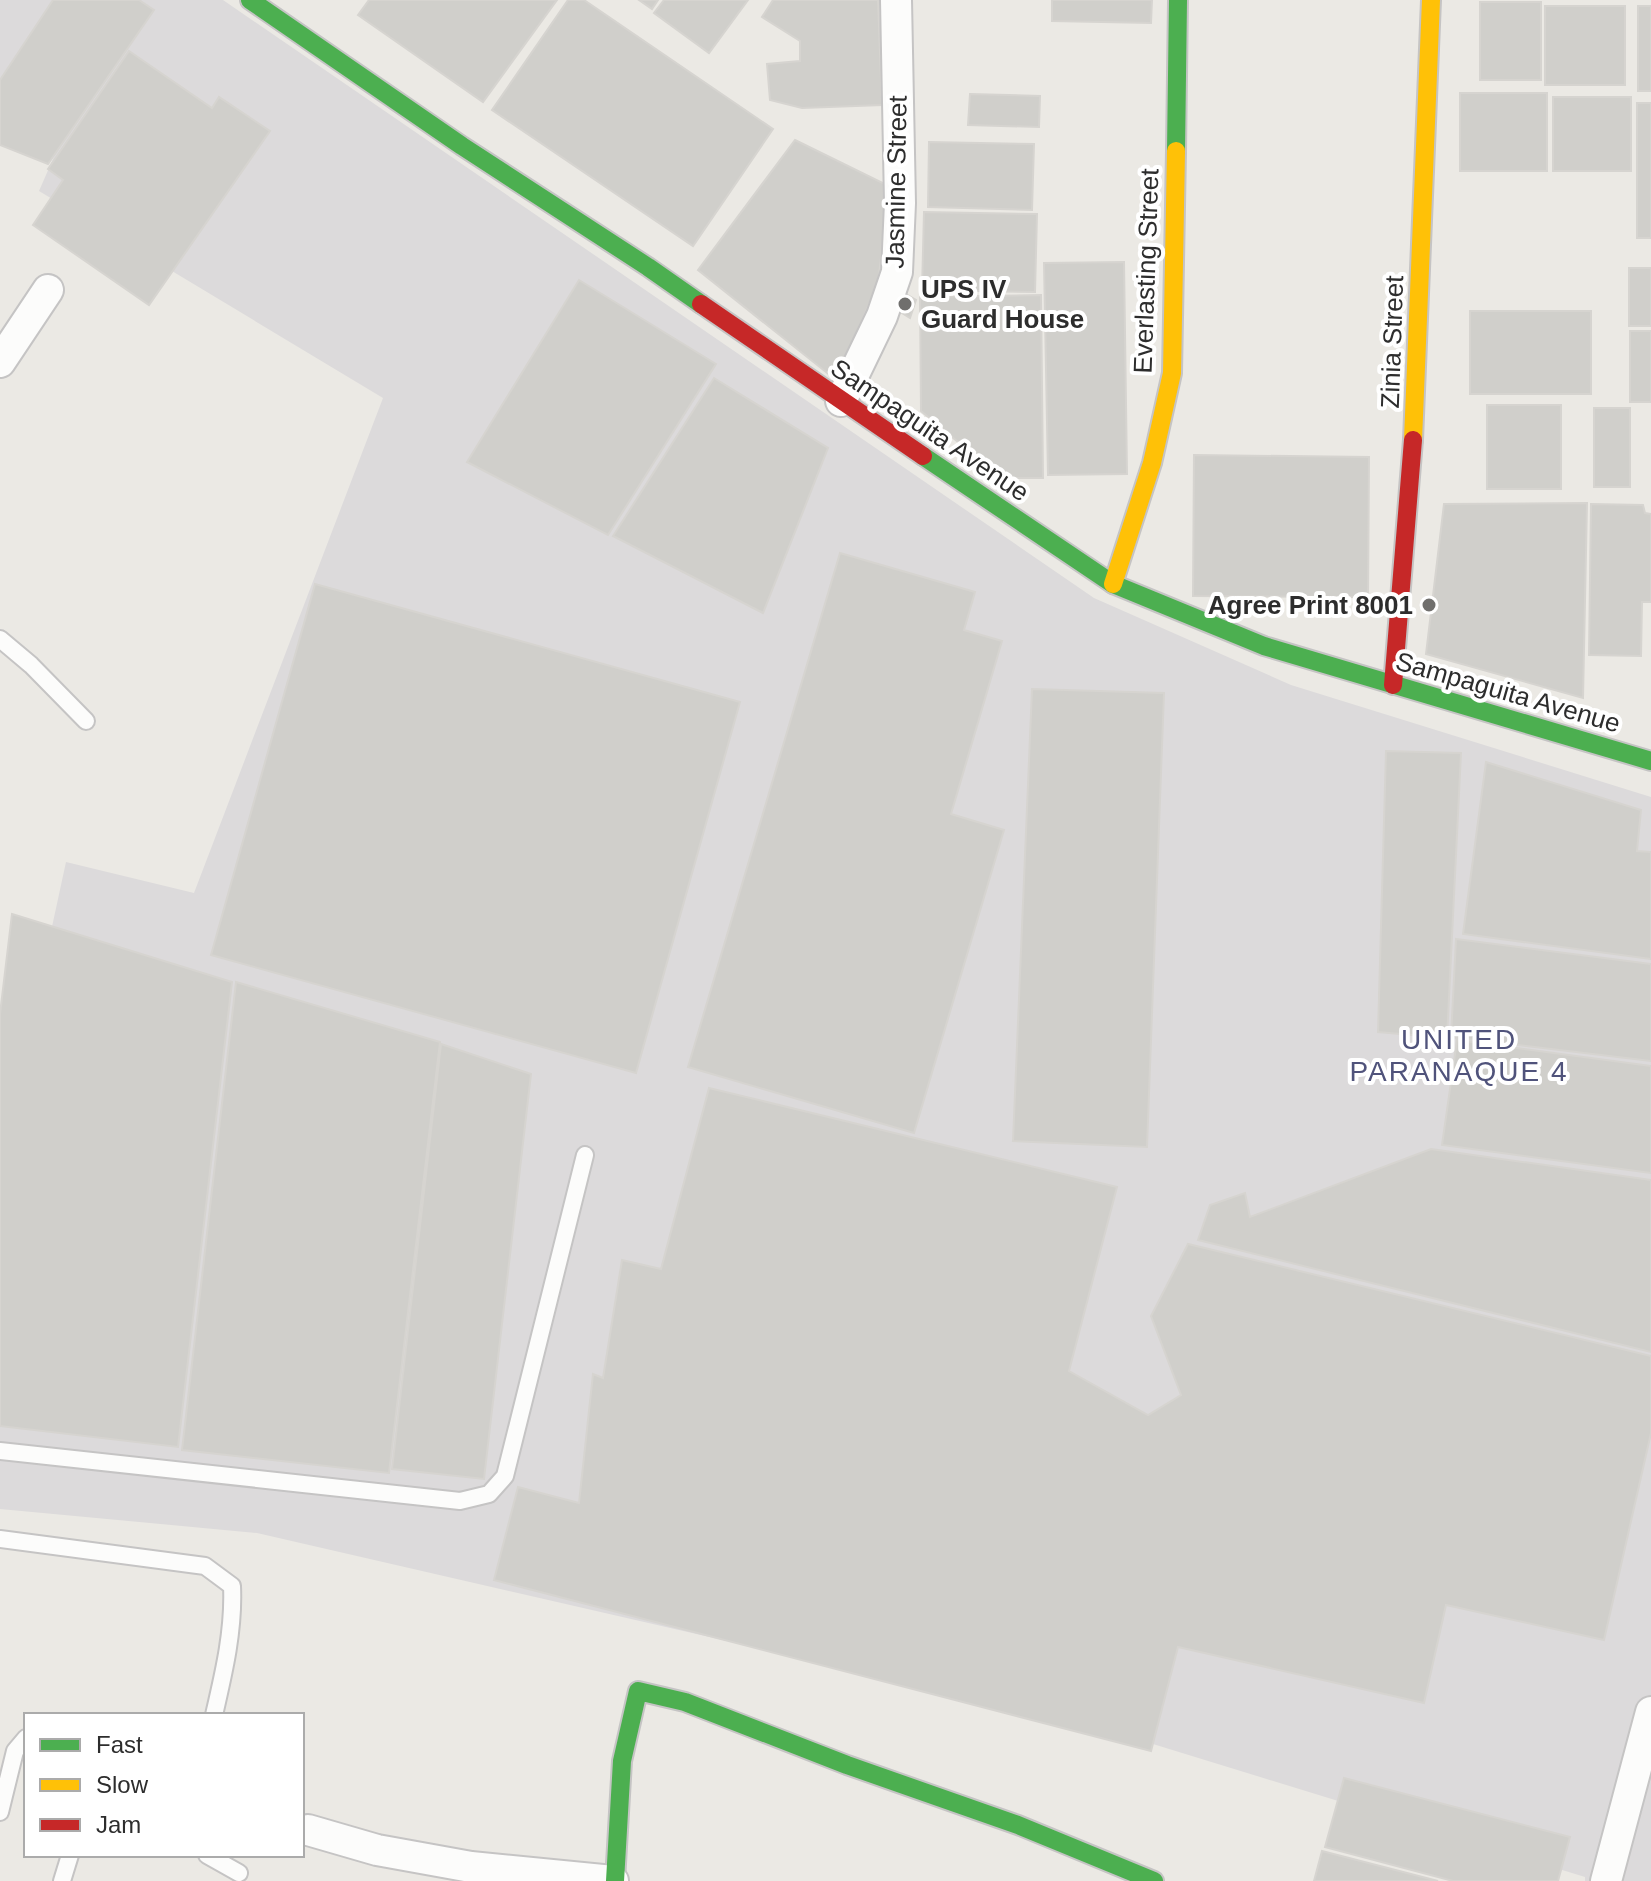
<svg xmlns="http://www.w3.org/2000/svg" width="1651" height="1881" font-family="Arial,sans-serif">
  <style>
    .industrial { fill: #dcdadb }
    .building { fill: #d0cfcb; stroke: #d6d4d0; stroke-width: 2 }
    .lines { fill: none; stroke-linecap: round; stroke-linejoin: round }
    .lane-casing { stroke: #c5c4c4; stroke-width: 20 }
    .street-casing { stroke: #c5c4c4; stroke-width: 34 }
    .fast-casing { stroke: #c5c4c4; stroke-width: 22 }
    .slow-casing { stroke: #c5c4c4; stroke-width: 22 }
    .jam-casing { stroke: #c5c4c4; stroke-width: 22 }
    .lane { stroke: #fcfcfb; stroke-width: 16 }
    .street { stroke: #fcfcfb; stroke-width: 30 }
    .fast { stroke: #4caf50; stroke-width: 18 }
    .slow { stroke: #ffc107; stroke-width: 18 }
    .jam { stroke: #c62828; stroke-width: 18 }
    .poi-dot { fill: #706f6d; stroke: #fff; stroke-width: 3 }
    .labels { text-anchor: middle; stroke-width: 8; stroke-linejoin: round; paint-order: stroke }
    .street-label { font-size: 26px; fill: #2d2d2d; stroke: #fff }
    .poi-label { font-size: 26px; font-weight: bold; fill: #2d2d2d; stroke: #fff; text-anchor: start }
    .neighbourhood-label { font-size: 28px; letter-spacing: 2px; fill: #50537b; stroke: #fff }
  </style>
  <rect width="100%" height="100%" fill="#ebe9e4"/>
  <path class="industrial" d="M 0,0 L 223,0 L 1094,598 L 1291,685 L 1651,797 L 1651,1881 L 1585,1881 L 1585,1877 L 1088,1724 L 257,1533 L 0,1509 L 0,1022 L 31,1024 L 66,862 L 194,893 L 383,398 L 39,191 L 60,143 L 0,115 Z"/>
  <g class="building">
    <path d="M 53,0 L 139,0 L 154,10 L 48,164 L 0,145 L 0,80 Z"/>
    <path d="M 369,0 L 557,0 L 483,102 L 358,15 Z"/>
    <path d="M 568,0 L 584,0 L 773,129 L 693,246 L 492,110 Z"/>
    <path d="M 639,0 L 658,0 L 652,9 Z"/>
    <path d="M 664,0 L 748,0 L 709,53 L 654,13 Z"/>
    <path d="M 773,0 L 878,0 L 882,105 L 802,108 L 770,100 L 767,64 L 800,61 L 800,41 L 762,17 Z"/>
    <path d="M 1052,0 L 1152,0 L 1151,23 L 1052,21 Z"/>
    <rect x="1480" y="2" width="61" height="78"/>
    <rect x="1545" y="6" width="80" height="79"/>
    <rect x="1638" y="6" width="13" height="85"/>
    <path d="M 129,51 L 212,108 L 219,97 L 270,131 L 149,305 L 33,225 L 63,180 L 48,169 Z"/>
    <rect x="1460" y="93" width="87" height="78"/>
    <path d="M 970,94 L 1040,96 L 1039,127 L 968,125 Z"/>
    <rect x="1553" y="97" width="78" height="74"/>
    <rect x="1637" y="103" width="14" height="135"/>
    <path d="M 795,140 L 889,186 L 878,284 L 836,380 L 698,270 Z"/>
    <path d="M 929,142 L 1034,144 L 1032,210 L 928,207 Z"/>
    <path d="M 924,212 L 1037,214 L 1035,292 L 922,290 Z"/>
    <path d="M 1124,262 L 1127,474 L 1048,475 L 1044,263 Z"/>
    <rect x="1629" y="268" width="22" height="58"/>
    <path d="M 579,280 L 716,364 L 608,535 L 467,462 Z"/>
    <path d="M 901,291 L 916,300 L 910,318 L 894,308 Z"/>
    <path d="M 1041,295 L 1043,478 L 1001,478 L 921,411 L 920,297 Z"/>
    <rect x="1470" y="311" width="121" height="83"/>
    <rect x="1630" y="331" width="21" height="71"/>
    <path d="M 714,378 L 828,448 L 763,613 L 613,536 Z"/>
    <rect x="1487" y="405" width="74" height="84"/>
    <rect x="1594" y="408" width="36" height="79"/>
    <path d="M 1194,455 L 1369,457 L 1368,597 L 1193,596 Z"/>
    <path d="M 1587,503 L 1583,698 L 1426,654 L 1444,504 Z"/>
    <path d="M 1591,504 L 1643,505 L 1645,513 L 1651,514 L 1651,602 L 1642,602 L 1641,656 L 1589,655 Z"/>
    <path d="M 840,553 L 975,592 L 964,630 L 1002,641 L 951,814 L 1004,830 L 914,1133 L 688,1067 Z"/>
    <path d="M 315,584 L 740,702 L 636,1073 L 211,955 Z"/>
    <path d="M 1032,689 L 1164,693 L 1147,1147 L 1013,1141 Z"/>
    <path d="M 1386,751 L 1461,753 L 1447,1038 L 1378,1032 Z"/>
    <path d="M 1486,762 L 1641,810 L 1637,851 L 1651,852 L 1651,959 L 1463,934 Z"/>
    <path d="M 12,914 L 232,982 L 178,1447 L 0,1426 L 0,1014 Z"/>
    <path d="M 1456,939 L 1651,964 L 1651,1061 L 1451,1037 Z"/>
    <path d="M 236,982 L 440,1042 L 389,1473 L 182,1450 Z"/>
    <path d="M 1457,1040 L 1651,1066 L 1651,1173 L 1442,1145 Z"/>
    <path d="M 441,1044 L 531,1074 L 484,1479 L 392,1469 Z"/>
    <path d="M 709,1088 L 1117,1187 L 1069,1371 L 1148,1415 L 1181,1395 L 1151,1316 L 1188,1244 L 1651,1356 L 1651,1433 L 1604,1640 L 1446,1605 L 1424,1703 L 1178,1647 L 1151,1751 L 494,1580 L 518,1487 L 579,1503 L 593,1374 L 603,1378 L 622,1260 L 661,1269 Z"/>
    <path d="M 1431,1149 L 1651,1180 L 1651,1352 L 1198,1240 L 1210,1205 L 1245,1193 L 1250,1217 Z"/>
    <path d="M 1344,1778 L 1570,1837 L 1558,1881 L 1453,1881 L 1325,1847 Z"/>
    <path d="M 1322,1851 L 1438,1881 L 1314,1881 Z"/>
  </g>
  <g class="lines">
    <defs>
      <g id="lane">
        <path d="M 0,639 L 31,665 L 86,721"/>
        <path d="M 0,1451 L 460,1501 L 489,1494 L 505,1476 L 585,1155"/>
        <path d="M 0,1539 L 205,1566 L 232,1586 C 234,1630 224,1672 214,1715"/>
        <path d="M 0,1812 L 15,1751 L 26,1738"/>
        <path d="M 207,1855 L 239,1873"/>
        <path d="M 62,1881 L 70,1855"/>
      </g>
      <g id="street">
        <path d="M 0,362 L 48,290"/>
        <path d="M 841,401 L 882,316 L 897,272 L 900,203 L 896,0"/>
        <path d="M 308,1830 L 377,1850 L 471,1867 L 613,1881"/>
        <path d="M 1606,1881 L 1651,1712"/>
      </g>
      <g id="fast">
        <path d="M 250,0 L 462,146 L 648,267 L 701,304"/>
        <path d="M 1176,151 L 1178,0"/>
        <path d="M 923,456 L 1113,584 L 1264,646 L 1651,761"/>
        <path d="M 615,1881 L 622,1761 L 638,1691 L 685,1702 L 847,1765 L 1018,1825 L 1154,1881"/>
      </g>
      <g id="slow">
        <path d="M 1413,440 L 1431,0"/>
        <path d="M 1113,584 L 1152,463 L 1172,373 L 1176,151"/>
      </g>
      <g id="jam">
        <path d="M 701,304 L 923,456"/>
        <path d="M 1393,685 L 1413,440"/>
      </g>
    </defs>
    <use href="#lane" class="lane-casing"/>
    <use href="#street" class="street-casing"/>
    <use href="#fast" class="fast-casing"/>
    <use href="#slow" class="slow-casing"/>
    <use href="#jam" class="jam-casing"/>
    <use href="#lane" class="lane"/>
    <use href="#street" class="street"/>
    <use href="#fast" class="fast"/>
    <use href="#slow" class="slow"/>
    <use href="#jam" class="jam"/>
  </g>
  <g class="poi-dot">
    <circle cx="905" cy="304" r="8"/>
    <circle cx="1429" cy="605" r="8"/>
  </g>
  <g class="labels">
    <g class="street-label">
      <text transform="translate(896 182) rotate(-89)" y="9">Jasmine Street</text>
      <text transform="translate(1146 271) rotate(-88)" y="9">Everlasting Street</text>
      <text transform="translate(1392 342) rotate(-88)" y="9">Zinia Street</text>
      <text transform="translate(930 430) rotate(34)" y="9">Sampaguita Avenue</text>
      <text transform="translate(1508 692) rotate(16)" y="9">Sampaguita Avenue</text>
    </g>
    <g class="poi-label">
      <text x="921" y="298">UPS IV<tspan x="921" dy="30">Guard House</tspan></text>
      <text x="1413" y="614" text-anchor="end">Agree Print 8001</text>
    </g>
    <g class="neighbourhood-label">
      <text x="1459" y="1049">UNITED<tspan x="1459" dy="32">PARANAQUE 4</tspan></text>
    </g>
  </g>
  <rect x="24" y="1713" width="280" height="144" fill="#ffffff" stroke="#ababab" stroke-width="2"/>
  <rect x="40" y="1739" width="40" height="12" fill="#4caf50" stroke="#ababab" stroke-width="2"/>
  <text x="96" y="1753" font-size="24" fill="#2d2d2d">Fast</text>
  <rect x="40" y="1779" width="40" height="12" fill="#ffc107" stroke="#ababab" stroke-width="2"/>
  <text x="96" y="1793" font-size="24" fill="#2d2d2d">Slow</text>
  <rect x="40" y="1819" width="40" height="12" fill="#c62828" stroke="#ababab" stroke-width="2"/>
  <text x="96" y="1833" font-size="24" fill="#2d2d2d">Jam</text>
</svg>
